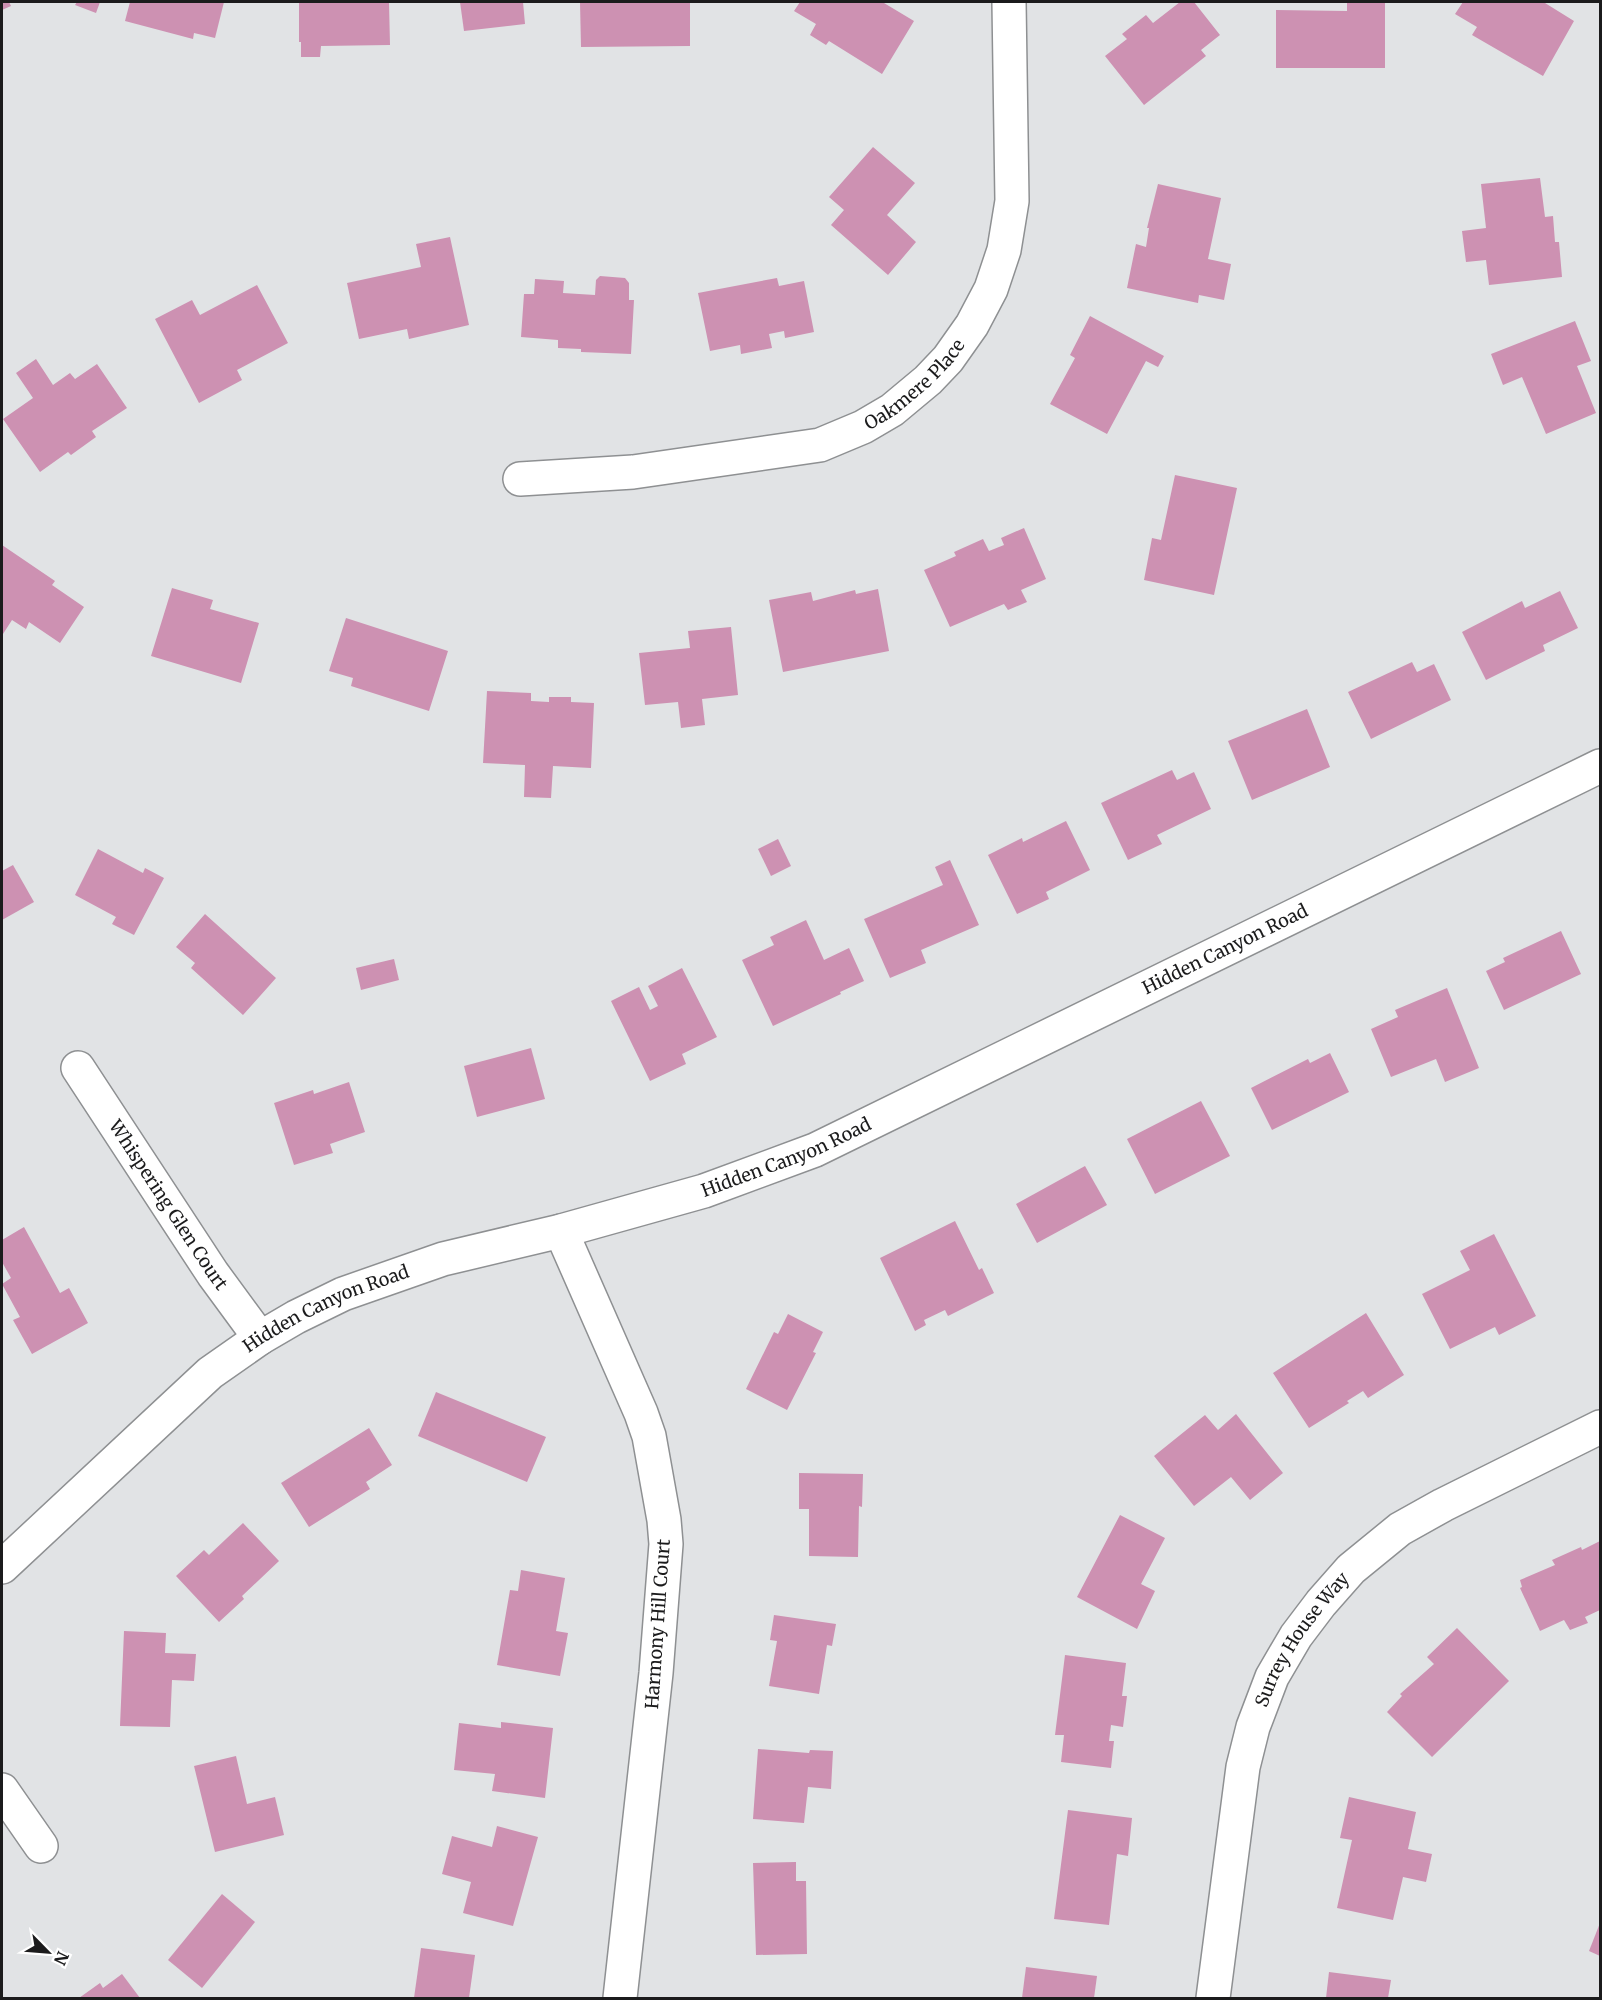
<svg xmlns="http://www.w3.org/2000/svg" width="1602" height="2000" font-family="Merriweather,serif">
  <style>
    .building { fill: #cd91b2 }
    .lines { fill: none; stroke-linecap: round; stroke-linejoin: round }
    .minor-casing { stroke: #8e9092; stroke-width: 36 }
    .minor { stroke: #fff; stroke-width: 33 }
    .labels { text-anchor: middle; stroke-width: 6; stroke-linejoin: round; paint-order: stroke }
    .street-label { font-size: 18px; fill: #1b1b1c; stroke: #fff }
  </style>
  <rect width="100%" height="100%" fill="#e1e3e5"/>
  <g class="building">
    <path d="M 2,2 L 9,2 L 11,6 L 2,10 Z"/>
    <path d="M 77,2 L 100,2 L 96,13 L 75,5 Z"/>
    <path d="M 130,2 L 224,2 L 215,38 L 194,33 L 193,39 L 125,21 Z"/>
    <path d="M 299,2 L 389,2 L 390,45 L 321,46 L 320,57 L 301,57 L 301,42 L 299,42 Z"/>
    <path d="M 460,2 L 523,2 L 525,24 L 464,31 Z"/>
    <path d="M 580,2 L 690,2 L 690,46 L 581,47 Z"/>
    <path d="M 800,2 L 885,2 L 884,3 L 914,21 L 882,74 L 829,41 L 826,45 L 810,35 L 816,24 L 794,11 Z"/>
    <path d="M 1180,2 L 1194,2 L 1220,35 L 1201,50 L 1206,56 L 1144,105 L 1105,56 L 1127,39 L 1122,34 L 1146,15 L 1153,23 Z"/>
    <path d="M 1347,2 L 1385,2 L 1385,68 L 1276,68 L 1276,10 L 1347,11 Z"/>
    <path d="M 1463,2 L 1545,2 L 1545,3 L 1574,21 L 1543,76 L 1472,35 L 1477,27 L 1455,14 Z"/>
    <path d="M 873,147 L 915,183 L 887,215 L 916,242 L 888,275 L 831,225 L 844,210 L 829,197 Z"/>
    <path d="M 1540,178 L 1545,217 L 1553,216 L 1555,242 L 1559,242 L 1562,277 L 1489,285 L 1486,260 L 1466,262 L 1462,231 L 1486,228 L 1481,184 Z"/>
    <path d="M 1158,184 L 1221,198 L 1208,259 L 1231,264 L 1224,300 L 1199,295 L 1198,303 L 1127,288 L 1136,244 L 1146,247 L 1149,228 L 1147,228 Z"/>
    <path d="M 450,237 L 469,325 L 409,339 L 407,329 L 359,339 L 347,283 L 421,267 L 416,244 Z"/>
    <path d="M 600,276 L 625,278 L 629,283 L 629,300 L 634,300 L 631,354 L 581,352 L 581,349 L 558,348 L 558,340 L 521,337 L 524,294 L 534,294 L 535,279 L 564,281 L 563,293 L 595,295 L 596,280 Z"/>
    <path d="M 777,278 L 779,286 L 804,281 L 814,332 L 785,338 L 784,331 L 769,334 L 772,348 L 741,354 L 740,345 L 710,351 L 698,293 Z"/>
    <path d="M 257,285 L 288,343 L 237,370 L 242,380 L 199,403 L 155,319 L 192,300 L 200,315 Z"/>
    <path d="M 1090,316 L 1164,356 L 1158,367 L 1146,361 L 1107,434 L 1050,404 L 1075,358 L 1070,355 Z"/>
    <path d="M 1575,321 L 1591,361 L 1577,366 L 1596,413 L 1546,434 L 1522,377 L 1503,385 L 1491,354 Z"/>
    <path d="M 36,359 L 53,385 L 70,373 L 75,379 L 97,364 L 127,408 L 92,431 L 96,437 L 71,455 L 68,452 L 40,472 L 3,419 L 33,398 L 16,373 Z"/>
    <path d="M 1175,475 L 1237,488 L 1214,595 L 1144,580 L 1152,538 L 1161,540 Z"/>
    <path d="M 1024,528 L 1046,579 L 1021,590 L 1027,602 L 1008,610 L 1004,604 L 950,627 L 924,570 L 956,556 L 954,552 L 983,539 L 989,551 L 1004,545 L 1001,538 Z"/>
    <path d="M 2,545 L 55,581 L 52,585 L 84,607 L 60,643 L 29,622 L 26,629 L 12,620 L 3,634 L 2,633 Z"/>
    <path d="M 172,588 L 213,600 L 210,609 L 259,623 L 241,683 L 151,656 Z"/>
    <path d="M 878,589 L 889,651 L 783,672 L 769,600 L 811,592 L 813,601 L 855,590 L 856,594 Z"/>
    <path d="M 1560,591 L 1578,628 L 1543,645 L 1545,651 L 1486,680 L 1462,632 L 1522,601 L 1525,608 Z"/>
    <path d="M 346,618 L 448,651 L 429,711 L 351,686 L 353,678 L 329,671 Z"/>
    <path d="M 731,627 L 738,695 L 702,699 L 705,725 L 681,728 L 678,702 L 645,705 L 639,653 L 690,648 L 688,631 Z"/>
    <path d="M 1412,662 L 1417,672 L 1434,664 L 1451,700 L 1371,739 L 1348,692 Z"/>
    <path d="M 487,691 L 531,693 L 531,701 L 549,702 L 549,697 L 571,697 L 571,702 L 594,703 L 591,768 L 553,766 L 551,798 L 524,797 L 525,765 L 483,763 Z"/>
    <path d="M 1307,709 L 1330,767 L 1252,800 L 1228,741 Z"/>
    <path d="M 1172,770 L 1177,780 L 1194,772 L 1211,809 L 1157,835 L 1162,844 L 1128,860 L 1101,803 Z"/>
    <path d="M 1066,821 L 1090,870 L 1046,892 L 1049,899 L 1017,914 L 988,855 L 1022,838 L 1023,842 Z"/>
    <path d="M 778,839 L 791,866 L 771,876 L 758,849 Z"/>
    <path d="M 98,849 L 143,873 L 145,868 L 164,878 L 134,935 L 112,924 L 116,917 L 75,895 Z"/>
    <path d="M 950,860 L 979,925 L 921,950 L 926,963 L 890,978 L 864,919 L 943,885 L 935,867 Z"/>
    <path d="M 13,865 L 34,902 L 2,920 L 2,871 Z"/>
    <path d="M 205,914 L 276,978 L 243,1015 L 191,968 L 195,963 L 176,947 Z"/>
    <path d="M 806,920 L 824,960 L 849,948 L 864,981 L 840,992 L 841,994 L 773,1026 L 742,960 L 774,945 L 770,937 Z"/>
    <path d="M 1561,931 L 1581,974 L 1504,1010 L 1486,971 L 1505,962 L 1503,958 Z"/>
    <path d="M 394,959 L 399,980 L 361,990 L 356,968 Z"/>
    <path d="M 682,968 L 717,1037 L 682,1054 L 686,1064 L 650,1081 L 611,1001 L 639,987 L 650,1010 L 658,1006 L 648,986 Z"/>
    <path d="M 1447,988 L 1479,1068 L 1445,1082 L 1436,1059 L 1391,1077 L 1371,1029 L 1398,1017 L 1395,1010 Z"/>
    <path d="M 531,1048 L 545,1099 L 477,1117 L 464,1066 Z"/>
    <path d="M 1330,1053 L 1349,1092 L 1272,1130 L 1251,1088 L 1308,1059 L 1310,1063 Z"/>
    <path d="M 349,1082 L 365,1132 L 330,1144 L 333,1153 L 294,1165 L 274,1103 L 313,1090 L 314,1094 Z"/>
    <path d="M 1201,1101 L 1230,1156 L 1155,1194 L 1127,1139 Z"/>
    <path d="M 1085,1166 L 1107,1205 L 1037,1243 L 1016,1204 Z"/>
    <path d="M 955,1221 L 979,1270 L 982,1268 L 994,1293 L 948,1316 L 945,1310 L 924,1320 L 926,1325 L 915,1331 L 880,1258 Z"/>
    <path d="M 24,1227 L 60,1293 L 69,1288 L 88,1323 L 32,1354 L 13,1320 L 20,1317 L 2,1284 L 11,1278 L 2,1262 L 2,1240 Z"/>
    <path d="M 1494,1234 L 1536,1316 L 1499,1335 L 1495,1327 L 1450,1349 L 1422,1294 L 1470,1270 L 1460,1251 Z"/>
    <path d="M 1366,1313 L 1404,1375 L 1368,1398 L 1363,1391 L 1347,1401 L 1349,1403 L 1309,1428 L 1273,1373 Z"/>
    <path d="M 788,1314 L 823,1332 L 813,1352 L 816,1353 L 787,1410 L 746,1389 L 774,1332 L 778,1334 Z"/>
    <path d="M 436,1392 L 546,1437 L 527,1482 L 418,1436 Z"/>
    <path d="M 1236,1414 L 1283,1473 L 1250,1500 L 1231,1477 L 1194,1506 L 1154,1456 L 1205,1415 L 1218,1430 Z"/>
    <path d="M 369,1428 L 392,1465 L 366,1482 L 370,1489 L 309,1527 L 281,1483 Z"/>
    <path d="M 799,1473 L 863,1474 L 862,1507 L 859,1506 L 858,1557 L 809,1556 L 809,1509 L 799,1509 Z"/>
    <path d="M 1120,1515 L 1165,1538 L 1141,1584 L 1155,1591 L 1137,1629 L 1077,1597 Z"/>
    <path d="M 243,1523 L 279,1561 L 242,1596 L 244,1599 L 219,1622 L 176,1576 L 204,1550 L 209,1555 Z"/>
    <path d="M 1600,1541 L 1600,1610 L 1585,1617 L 1588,1623 L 1570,1630 L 1564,1620 L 1540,1631 L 1520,1588 L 1522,1587 L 1520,1580 L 1555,1565 L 1552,1560 L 1581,1547 L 1582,1550 Z"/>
    <path d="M 521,1570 L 565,1578 L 556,1631 L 568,1633 L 560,1676 L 497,1665 L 510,1590 L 518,1591 Z"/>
    <path d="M 774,1615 L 836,1624 L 832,1646 L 827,1645 L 819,1694 L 769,1686 L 777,1641 L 770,1640 Z"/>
    <path d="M 1457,1628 L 1509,1681 L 1432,1757 L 1387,1712 L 1402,1696 L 1400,1694 L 1434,1664 L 1427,1657 Z"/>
    <path d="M 124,1631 L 166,1633 L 165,1653 L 196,1654 L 194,1681 L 172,1680 L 170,1727 L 120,1726 Z"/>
    <path d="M 1065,1655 L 1126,1663 L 1122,1696 L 1127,1696 L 1123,1727 L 1111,1725 L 1109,1741 L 1114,1741 L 1111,1768 L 1061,1762 L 1064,1735 L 1055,1735 Z"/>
    <path d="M 501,1722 L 553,1728 L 545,1798 L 492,1791 L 495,1774 L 454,1770 L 459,1723 L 501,1728 Z"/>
    <path d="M 758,1749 L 809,1753 L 810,1750 L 833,1751 L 831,1789 L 808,1787 L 804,1823 L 753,1819 Z"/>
    <path d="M 236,1756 L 247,1804 L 275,1797 L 284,1835 L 215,1852 L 194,1766 Z"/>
    <path d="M 1349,1797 L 1416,1812 L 1408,1849 L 1432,1854 L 1426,1882 L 1403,1877 L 1393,1920 L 1337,1908 L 1352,1840 L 1340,1838 Z"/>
    <path d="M 1068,1810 L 1132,1818 L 1128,1856 L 1117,1854 L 1109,1925 L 1054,1919 Z"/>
    <path d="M 497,1826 L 538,1837 L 513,1926 L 463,1913 L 471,1882 L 442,1874 L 452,1836 L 492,1847 Z"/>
    <path d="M 796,1862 L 796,1881 L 806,1881 L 807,1954 L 756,1955 L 753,1863 Z"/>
    <path d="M 222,1894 L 255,1922 L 202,1988 L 168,1960 Z"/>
    <path d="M 1600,1923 L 1600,1956 L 1589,1951 Z"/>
    <path d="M 421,1948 L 475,1955 L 469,1998 L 414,1998 Z"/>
    <path d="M 1026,1967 L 1097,1976 L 1094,1998 L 1022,1998 Z"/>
    <path d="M 1329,1972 L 1391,1980 L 1388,1998 L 1326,1998 Z"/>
    <path d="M 122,1974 L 140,1998 L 79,1998 L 100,1983 L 103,1988 Z"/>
  </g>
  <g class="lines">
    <defs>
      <g id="minor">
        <path id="s1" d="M 520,479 L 633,472 L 820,445 L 863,427 L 892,410 L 928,380 L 948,359 L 972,325 L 991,289 L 1004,250 L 1012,201 L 1009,2"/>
        <path id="s2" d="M 78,1068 L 213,1274 L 260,1338"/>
        <path d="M 561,1231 L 641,1413 L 649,1436 L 664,1520 L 666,1544 L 656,1673 L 620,1998"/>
        <path id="s3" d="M 2,1567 L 210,1373 L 260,1338 L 296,1317 L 343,1294 L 443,1259 L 561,1231 L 704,1191 L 815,1150 L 1600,766"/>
        <path d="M 2,1790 L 41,1846"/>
        <path id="s4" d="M 1213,1998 L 1243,1767 L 1253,1727 L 1272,1677 L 1296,1636 L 1321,1603 L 1351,1569 L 1400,1529 L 1443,1505 L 1600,1427"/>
      </g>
    </defs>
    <use href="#minor" class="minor-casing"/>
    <use href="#minor" class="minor"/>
  </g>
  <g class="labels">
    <g class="street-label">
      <text dy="6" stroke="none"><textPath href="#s1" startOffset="416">Oakmere Place</textPath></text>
      <text dy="6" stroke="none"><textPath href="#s3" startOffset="1390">Hidden Canyon Road</textPath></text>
      <text dy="6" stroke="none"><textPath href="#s3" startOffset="904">Hidden Canyon Road</textPath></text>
      <text dy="6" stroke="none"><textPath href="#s2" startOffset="164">Whispering Glen Court</textPath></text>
      <text dy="6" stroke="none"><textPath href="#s3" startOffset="418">Hidden Canyon Road</textPath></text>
      <text transform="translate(658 1624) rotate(-86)" y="6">Harmony Hill Court</text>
      <text dy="6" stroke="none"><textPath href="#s4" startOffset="375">Surrey House Way</textPath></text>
    </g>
  </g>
  <rect width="1602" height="2000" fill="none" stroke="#1b1b1c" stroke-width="6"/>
  <g transform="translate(48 1952) rotate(115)" stroke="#ffffff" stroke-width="4.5" paint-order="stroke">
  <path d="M0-4.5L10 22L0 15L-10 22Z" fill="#1b1b1c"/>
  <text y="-9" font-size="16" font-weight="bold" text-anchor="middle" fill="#1b1b1c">N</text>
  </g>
</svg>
